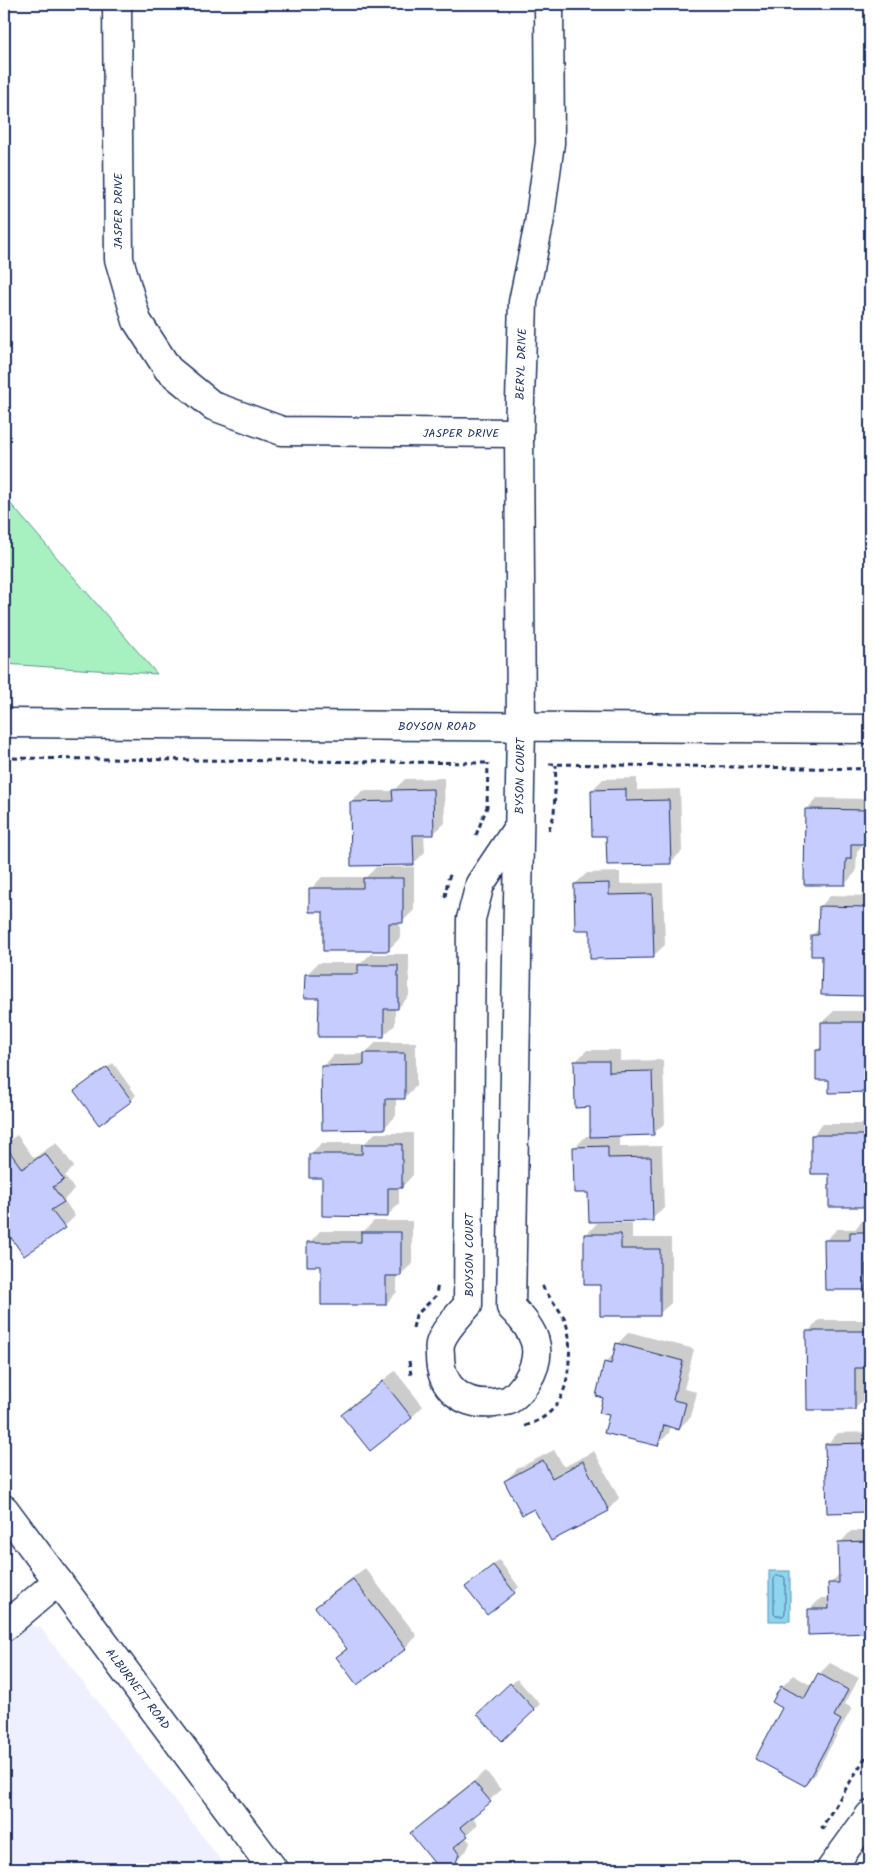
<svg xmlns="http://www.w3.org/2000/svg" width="874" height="1873" font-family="Kalam,sans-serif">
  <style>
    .built { fill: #eef0ff }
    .green { fill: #a7f1c0; stroke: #61908f }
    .water { fill: #8ed5f0; stroke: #6093b6 }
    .shadow { fill: #0003 }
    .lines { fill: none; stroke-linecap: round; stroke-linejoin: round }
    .shore { stroke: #497198; stroke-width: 1 }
    .building { fill: #c6ccfe; stroke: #1b2f5e }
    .minor-casing { stroke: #1b2f5e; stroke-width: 31 }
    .path { stroke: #1b2f5e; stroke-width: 3; stroke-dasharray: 5 4; stroke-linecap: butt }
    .minor { stroke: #fff; stroke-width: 28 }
    .labels { text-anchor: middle; stroke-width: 4.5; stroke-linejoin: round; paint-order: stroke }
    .street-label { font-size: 12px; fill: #1b2f5e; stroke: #fff }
  </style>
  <rect width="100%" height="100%" fill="#fff"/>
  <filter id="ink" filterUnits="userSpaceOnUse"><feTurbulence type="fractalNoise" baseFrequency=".02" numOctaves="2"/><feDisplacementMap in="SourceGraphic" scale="10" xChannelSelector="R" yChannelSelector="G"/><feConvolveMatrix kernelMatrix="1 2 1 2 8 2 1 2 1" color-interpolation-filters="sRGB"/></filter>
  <g filter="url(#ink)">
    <path class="built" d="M 4,1624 L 40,1627 L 228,1869 L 4,1869 Z"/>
    <path class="green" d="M 4,496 L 157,674 L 4,664 Z"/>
    <rect class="water" x="769" y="1571" width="21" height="50"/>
    <g class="shadow">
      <path d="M 444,778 L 445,823 L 433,834 L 424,834 L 425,852 L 413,864 L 351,803 L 362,791 L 393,791 L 405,779 Z"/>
      <path d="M 637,778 L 637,790 L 680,789 L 682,851 L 670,863 L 607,835 L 592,790 L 603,779 Z"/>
      <path d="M 817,798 L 870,799 L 870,843 L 862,843 L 862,846 L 857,851 L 856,872 L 845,884 L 806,810 Z"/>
      <path d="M 376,867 L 414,867 L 414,910 L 403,921 L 400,921 L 400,938 L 388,950 L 311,889 L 322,877 L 366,877 Z"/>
      <path d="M 620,872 L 620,884 L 663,883 L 665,945 L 653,956 L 591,929 L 575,884 L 587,873 Z"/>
      <path d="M 831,895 L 870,896 L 870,994 L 823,994 L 823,955 L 812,935 L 820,928 L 820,907 Z"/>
      <path d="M 371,954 L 409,954 L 409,996 L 398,1008 L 395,1008 L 395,1025 L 383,1036 L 320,997 L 306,975 L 318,963 L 361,963 Z"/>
      <path d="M 834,1011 L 870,1011 L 870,1089 L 868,1091 L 830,1078 L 817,1050 L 823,1045 L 822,1022 Z"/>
      <path d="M 376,1042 L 416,1042 L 416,1086 L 405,1097 L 396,1098 L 396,1116 L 385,1127 L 322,1067 L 334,1055 L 365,1054 Z"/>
      <path d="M 587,1050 L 620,1050 L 620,1061 L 663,1060 L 665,1123 L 653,1134 L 619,1135 L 619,1147 L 662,1146 L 664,1208 L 652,1219 L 590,1192 L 574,1148 L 586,1136 L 591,1136 L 591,1106 L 575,1062 Z"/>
      <path d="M 113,1063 L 136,1095 L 131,1101 L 76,1091 Z"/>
      <path d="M 823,1124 L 870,1124 L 870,1205 L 830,1205 L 830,1172 L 812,1136 Z"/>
      <path d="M 375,1133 L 413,1133 L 413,1175 L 402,1187 L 399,1187 L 399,1204 L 387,1216 L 324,1176 L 310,1154 L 322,1143 L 365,1143 Z"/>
      <path d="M 17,1135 L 34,1158 L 57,1142 L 74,1167 L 65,1176 L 74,1189 L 64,1200 L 75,1216 L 64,1227 L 24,1254 L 4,1225 L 4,1144 Z"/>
      <path d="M 374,1221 L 412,1221 L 412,1264 L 400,1275 L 397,1275 L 397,1292 L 386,1304 L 322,1265 L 309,1243 L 320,1231 L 364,1231 Z"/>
      <path d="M 862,1221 L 870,1221 L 870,1284 L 866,1288 L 825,1241 L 837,1229 L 855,1229 Z"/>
      <path d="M 597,1223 L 632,1223 L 632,1238 L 671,1238 L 671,1303 L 659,1314 L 601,1283 L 586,1235 Z"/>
      <path d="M 819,1320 L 870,1320 L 870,1367 L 866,1367 L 866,1397 L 855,1409 L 808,1332 Z"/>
      <path d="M 629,1332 L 694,1349 L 684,1389 L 697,1392 L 691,1417 L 679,1428 L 671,1426 L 669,1433 L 658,1445 L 610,1414 L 604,1397 L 605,1363 L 615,1353 L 617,1344 Z"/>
      <path d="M 395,1371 L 423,1406 L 411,1418 L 343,1415 L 354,1403 Z"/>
      <path d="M 870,1432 L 870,1507 L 866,1511 L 827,1444 L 838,1433 Z"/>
      <path d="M 554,1450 L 564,1467 L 594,1451 L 619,1498 L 608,1510 L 534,1507 L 505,1481 L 517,1469 Z"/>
      <path d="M 851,1531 L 870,1531 L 870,1632 L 809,1633 L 809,1610 L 821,1598 L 830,1598 L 830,1584 L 840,1573 L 840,1543 Z"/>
      <path d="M 499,1560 L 519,1587 L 514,1592 L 467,1587 Z"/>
      <path d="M 365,1568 L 417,1636 L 405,1648 L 357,1683 L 338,1657 L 347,1647 L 317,1607 L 328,1596 Z"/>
      <path d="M 830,1663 L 859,1678 L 845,1704 L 852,1708 L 816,1773 L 804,1785 L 782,1687 L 793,1675 L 812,1686 L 819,1674 Z"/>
      <path d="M 517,1679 L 540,1704 L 502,1739 L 479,1714 Z"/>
      <path d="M 486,1771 L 501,1790 L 472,1816 L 478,1824 L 465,1837 L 470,1842 L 467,1850 L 455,1862 L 412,1833 L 423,1822 Z"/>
    </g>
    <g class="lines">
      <path class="shore" d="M 777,1576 L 783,1576 L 785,1578 L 785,1613 L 783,1616 L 776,1616 L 774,1614 L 774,1578 Z"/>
    </g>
    <g class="building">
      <path d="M 433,789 L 434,835 L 413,835 L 414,865 L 351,866 L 350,802 L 393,801 L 392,790 Z"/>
      <path d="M 626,789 L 626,801 L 669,800 L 671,864 L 607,865 L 606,836 L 592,836 L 591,790 Z"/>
      <path d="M 805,809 L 870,810 L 870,844 L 851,844 L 851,859 L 846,859 L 845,885 L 804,885 Z"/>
      <path d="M 363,878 L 403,878 L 403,923 L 389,923 L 389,951 L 323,951 L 323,912 L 309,912 L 309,888 L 363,888 Z"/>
      <path d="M 609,883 L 609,895 L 652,894 L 654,958 L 590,959 L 590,930 L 575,930 L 574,884 Z"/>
      <path d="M 819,906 L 870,907 L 870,996 L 821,995 L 822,956 L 811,956 L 811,935 L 818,935 Z"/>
      <path d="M 358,965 L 398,965 L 398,1009 L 384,1009 L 384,1037 L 318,1037 L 319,998 L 304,998 L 305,974 L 358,974 Z"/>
      <path d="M 821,1022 L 870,1022 L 869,1092 L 829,1093 L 829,1080 L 816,1080 L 816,1050 L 821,1050 Z"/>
      <path d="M 364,1053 L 405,1053 L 405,1099 L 385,1099 L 385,1129 L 322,1130 L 321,1066 L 364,1065 Z"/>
      <path d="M 574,1061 L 609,1061 L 609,1072 L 652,1071 L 654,1135 L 590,1137 L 590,1107 L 575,1108 Z"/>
      <path d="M 107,1067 L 132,1101 L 99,1125 L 74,1091 Z"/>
      <path d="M 811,1135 L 870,1135 L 870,1207 L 829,1207 L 829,1174 L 811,1174 Z"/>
      <path d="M 362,1144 L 402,1144 L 402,1188 L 388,1188 L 388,1217 L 322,1216 L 322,1178 L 309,1178 L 309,1154 L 362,1154 Z"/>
      <path d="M 5,1145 L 22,1169 L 45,1153 L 64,1180 L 53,1187 L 64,1202 L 51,1210 L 65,1228 L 24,1256 L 4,1228 L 4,1146 Z"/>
      <path d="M 608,1146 L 608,1158 L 651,1157 L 653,1221 L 589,1222 L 588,1193 L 574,1193 L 573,1147 Z"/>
      <path d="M 361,1232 L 401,1232 L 401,1276 L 386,1276 L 386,1305 L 321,1305 L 321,1266 L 307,1266 L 307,1242 L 361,1242 Z"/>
      <path d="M 850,1232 L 870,1232 L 870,1264 L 866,1264 L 866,1290 L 825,1290 L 824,1240 L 850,1240 Z"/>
      <path d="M 584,1234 L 621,1234 L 621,1249 L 660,1249 L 660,1316 L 600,1316 L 600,1285 L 584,1285 Z"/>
      <path d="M 806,1331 L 870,1331 L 870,1368 L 855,1368 L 855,1410 L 807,1410 Z"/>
      <path d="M 616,1343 L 683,1361 L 673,1400 L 686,1403 L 679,1430 L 664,1425 L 658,1446 L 604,1433 L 609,1415 L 599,1413 L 603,1398 L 596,1396 L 604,1362 L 611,1364 Z"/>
      <path d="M 383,1381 L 412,1418 L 370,1451 L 341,1415 Z"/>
      <path d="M 870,1443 L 870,1479 L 866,1479 L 867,1512 L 827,1513 L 825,1444 Z"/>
      <path d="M 543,1460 L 552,1478 L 583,1461 L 609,1511 L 551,1541 L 534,1509 L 522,1515 L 504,1481 Z"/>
      <path d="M 870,1541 L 870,1633 L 808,1635 L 808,1609 L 829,1609 L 828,1583 L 839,1583 L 838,1542 Z"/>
      <path d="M 493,1565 L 515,1593 L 487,1615 L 465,1587 Z"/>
      <path d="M 353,1579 L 406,1649 L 357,1685 L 336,1657 L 347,1649 L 315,1607 Z"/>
      <path d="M 818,1673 L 848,1690 L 834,1716 L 841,1720 L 805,1786 L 755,1759 L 782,1708 L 772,1702 L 781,1686 L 804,1699 Z"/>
      <path d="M 510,1683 L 535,1710 L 502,1741 L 477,1714 Z"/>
      <path d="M 474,1782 L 491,1802 L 460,1827 L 468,1836 L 454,1847 L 459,1854 L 456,1863 L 448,1869 L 439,1869 L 410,1833 Z"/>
    </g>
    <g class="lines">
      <defs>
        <g id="minor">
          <path d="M 117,4 L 119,259 L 137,321 L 168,369 L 213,406 L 282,431 L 519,433"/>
          <path d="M 4,723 L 870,729"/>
          <path d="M 519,826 L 480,884 L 471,919 L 468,1305 C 459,1315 443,1331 440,1344 C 439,1348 440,1352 440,1356 C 440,1388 463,1406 494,1403 C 499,1402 506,1402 509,1400 C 516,1396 523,1387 527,1381 C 546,1350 534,1330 511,1307 L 521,726 L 519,433 L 523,302 L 539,224 L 550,143 L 549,4"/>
          <path d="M 4,1509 L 273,1869"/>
          <path d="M 4,1627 L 58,1581"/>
          <path d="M 831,1869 L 870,1815"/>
        </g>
      </defs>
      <use href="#minor" class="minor-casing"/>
      <g class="path">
        <path d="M 4,758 L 488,763"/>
        <path d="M 549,764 L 870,769"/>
        <path d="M 549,830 L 554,815 L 556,765"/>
        <path d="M 476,835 L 487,807 L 488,763"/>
        <path d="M 445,897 L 448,879 L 452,872"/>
        <path d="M 413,1328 L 416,1315 L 435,1297 L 438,1285"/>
        <path d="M 409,1361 L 411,1375"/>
        <path d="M 525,1426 C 558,1415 567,1393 569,1361 C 570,1349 570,1335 566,1323 C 561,1309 548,1297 541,1284"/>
        <path d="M 825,1829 L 822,1827 L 870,1750"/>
      </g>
      <use href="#minor" class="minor"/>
    </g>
  </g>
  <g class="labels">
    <g class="street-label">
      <text transform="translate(118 211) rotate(-90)" y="4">JASPER DRIVE</text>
      <text transform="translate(521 364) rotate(-88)" y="4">BERYL DRIVE</text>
      <text x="461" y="437">JASPER DRIVE</text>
      <text x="437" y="730">BOYSON ROAD</text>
      <text transform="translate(520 776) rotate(-89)" y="4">BYSON COURT</text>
      <text transform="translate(469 1255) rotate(-90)" y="4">BOYSON COURT</text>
      <text transform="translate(138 1689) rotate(53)" y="4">ALBURNETT ROAD</text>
    </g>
  </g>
  <rect width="874" height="1873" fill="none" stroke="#fff" stroke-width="20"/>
  <rect x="10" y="10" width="854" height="1853" fill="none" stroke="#1b2f5e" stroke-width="2" filter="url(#ink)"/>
</svg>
